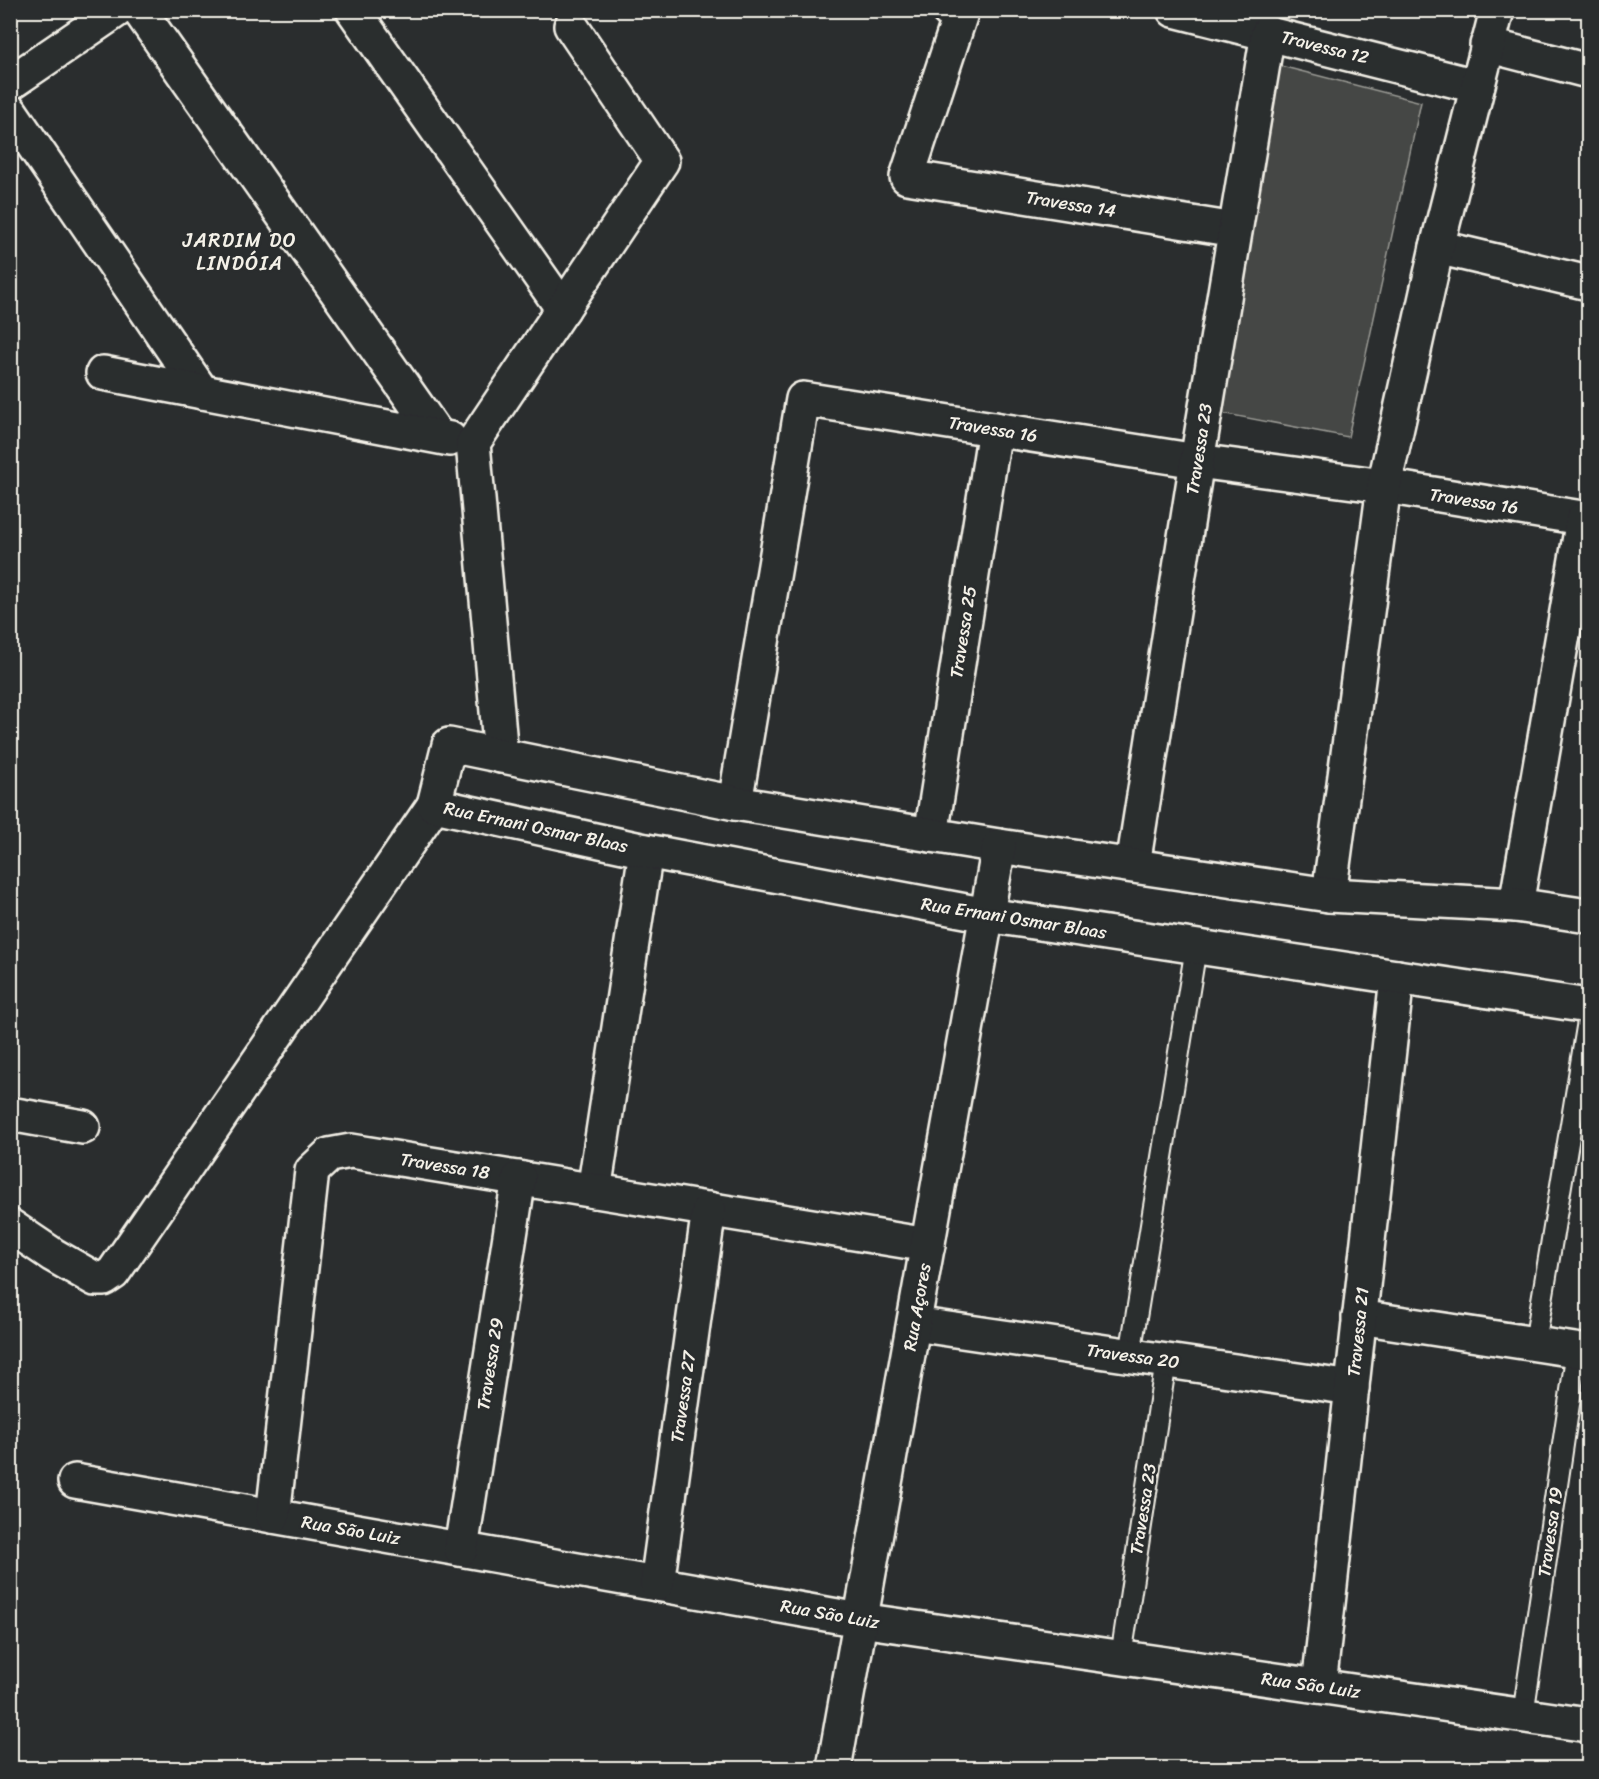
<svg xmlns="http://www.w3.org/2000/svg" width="1599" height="1779" font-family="Sriracha,sans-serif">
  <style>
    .green { fill: #444645; stroke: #9c9c96; stroke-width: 1.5 }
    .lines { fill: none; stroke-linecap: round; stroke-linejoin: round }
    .service-casing { stroke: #f4f1e8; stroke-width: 24 }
    .minor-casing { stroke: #f4f1e8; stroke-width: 38 }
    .tertiary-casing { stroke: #f4f1e8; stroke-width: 38 }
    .service { stroke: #2a2d2e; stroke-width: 20 }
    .minor { stroke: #2a2d2e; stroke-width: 33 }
    .tertiary { stroke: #2a2d2e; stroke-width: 33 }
    .labels { text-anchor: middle; stroke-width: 5; stroke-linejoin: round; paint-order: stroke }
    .street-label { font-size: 18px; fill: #f4f1e8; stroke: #2a2d2e }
    .neighbourhood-label { font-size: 20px; letter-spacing: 1.5px; fill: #f4f1e8; stroke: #2a2d2e }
  </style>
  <rect width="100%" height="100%" fill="#2a2d2e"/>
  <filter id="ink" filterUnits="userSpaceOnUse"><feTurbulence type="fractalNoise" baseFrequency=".0167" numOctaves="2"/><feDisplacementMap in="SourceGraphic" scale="12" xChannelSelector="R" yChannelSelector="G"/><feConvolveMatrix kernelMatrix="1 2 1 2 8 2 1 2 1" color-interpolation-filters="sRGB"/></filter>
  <g filter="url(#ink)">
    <path class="green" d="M 1273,64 L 1421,102 L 1348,437 L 1211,411 Z"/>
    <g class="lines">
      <defs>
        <g id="service">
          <path d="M 1535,1343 L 1588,1021"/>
          <path d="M 1130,1355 L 1196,947"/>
          <path d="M 1121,1657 L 1166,1361"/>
          <path d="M 1523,1715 L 1577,1350"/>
        </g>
        <g id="minor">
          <path d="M 139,10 L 438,436"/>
          <path d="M 353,10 L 563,309"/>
          <path d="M 948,10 L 961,13 L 907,177 L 1235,230"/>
          <path d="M 1174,10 L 1476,86"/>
          <path d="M 1487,45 L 1588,71"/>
          <path d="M 10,83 L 117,10"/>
          <path d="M 10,111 L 202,392"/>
          <path d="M 1437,247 L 1588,283"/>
          <path d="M 103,373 L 450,439"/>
          <path d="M 501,756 L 473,443 L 662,161 L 571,26"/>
          <path d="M 735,803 L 803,399 L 1197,461 L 1384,486 L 1588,519"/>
          <path d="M 931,835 L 995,429"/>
          <path d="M 1133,865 L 1197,461 L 1268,33"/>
          <path d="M 1329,895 L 1384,486 L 1437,247 L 1497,10"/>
          <path d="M 1516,905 L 1583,519"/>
          <path d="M 10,1114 L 83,1127"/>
          <path d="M 594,1191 L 646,851"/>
          <path d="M 10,1226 L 53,1255 L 95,1279 L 104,1279 L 113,1273 L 434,805"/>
          <path d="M 1359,1317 L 1588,1352"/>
          <path d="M 914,1324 L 1352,1388"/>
          <path d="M 75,1481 L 860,1620 L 1588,1725"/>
          <path d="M 273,1516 L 312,1171 L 329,1155 L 351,1151 L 928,1245"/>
          <path d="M 461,1549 L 519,1178"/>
          <path d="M 657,1584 L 709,1209"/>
          <path d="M 1319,1686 L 1397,977"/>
        </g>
        <g id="tertiary">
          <path d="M 1588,916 L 1516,905 L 1329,895 L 999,846 L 735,803 L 449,745 L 434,805 L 646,851 L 987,915 L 1588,1006"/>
          <path d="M 834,1768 L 999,846"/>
        </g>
      </defs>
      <use href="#service" class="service-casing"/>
      <use href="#minor" class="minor-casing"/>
      <use href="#tertiary" class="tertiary-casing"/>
      <use href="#service" class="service"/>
      <use href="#minor" class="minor"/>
      <use href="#tertiary" class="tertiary"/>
    </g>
  </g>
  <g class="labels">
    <g class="street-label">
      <text transform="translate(1325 47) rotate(14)" y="6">Travessa 12</text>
      <text transform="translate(1071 204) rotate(9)" y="6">Travessa 14</text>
      <text transform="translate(993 429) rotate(9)" y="6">Travessa 16</text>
      <text transform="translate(1199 449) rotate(-81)" y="6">Travessa 23</text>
      <text transform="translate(1474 501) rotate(9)" y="6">Travessa 16</text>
      <text transform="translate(963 632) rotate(-81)" y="6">Travessa 25</text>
      <text transform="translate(536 827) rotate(12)" y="6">Rua Ernani Osmar Blaas</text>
      <text transform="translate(1014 918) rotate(9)" y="6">Rua Ernani Osmar Blaas</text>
      <text transform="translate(445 1166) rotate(9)" y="6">Travessa 18</text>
      <text transform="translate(917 1307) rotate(-80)" y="6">Rua Açores</text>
      <text transform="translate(1358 1332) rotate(-84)" y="6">Travessa 21</text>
      <text transform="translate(1133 1356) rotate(8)" y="6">Travessa 20</text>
      <text transform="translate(490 1364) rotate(-81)" y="6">Travessa 29</text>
      <text transform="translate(683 1397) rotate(-82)" y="6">Travessa 27</text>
      <text transform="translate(1143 1509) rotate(-81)" y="6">Travessa 23</text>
      <text transform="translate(351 1530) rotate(10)" y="6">Rua São Luiz</text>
      <text transform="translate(1550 1532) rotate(-82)" y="6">Travessa 19</text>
      <text transform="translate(830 1614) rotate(10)" y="6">Rua São Luiz</text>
      <text transform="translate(1311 1685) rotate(8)" y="6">Rua São Luiz</text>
    </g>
    <g class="neighbourhood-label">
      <text x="240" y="247">JARDIM DO<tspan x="240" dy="23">LINDÓIA</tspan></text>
    </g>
  </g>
  <rect width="1599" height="1779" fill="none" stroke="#2a2d2e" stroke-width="36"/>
  <rect x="18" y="18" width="1563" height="1743" fill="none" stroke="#f4f1e8" stroke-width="2" filter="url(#ink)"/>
</svg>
